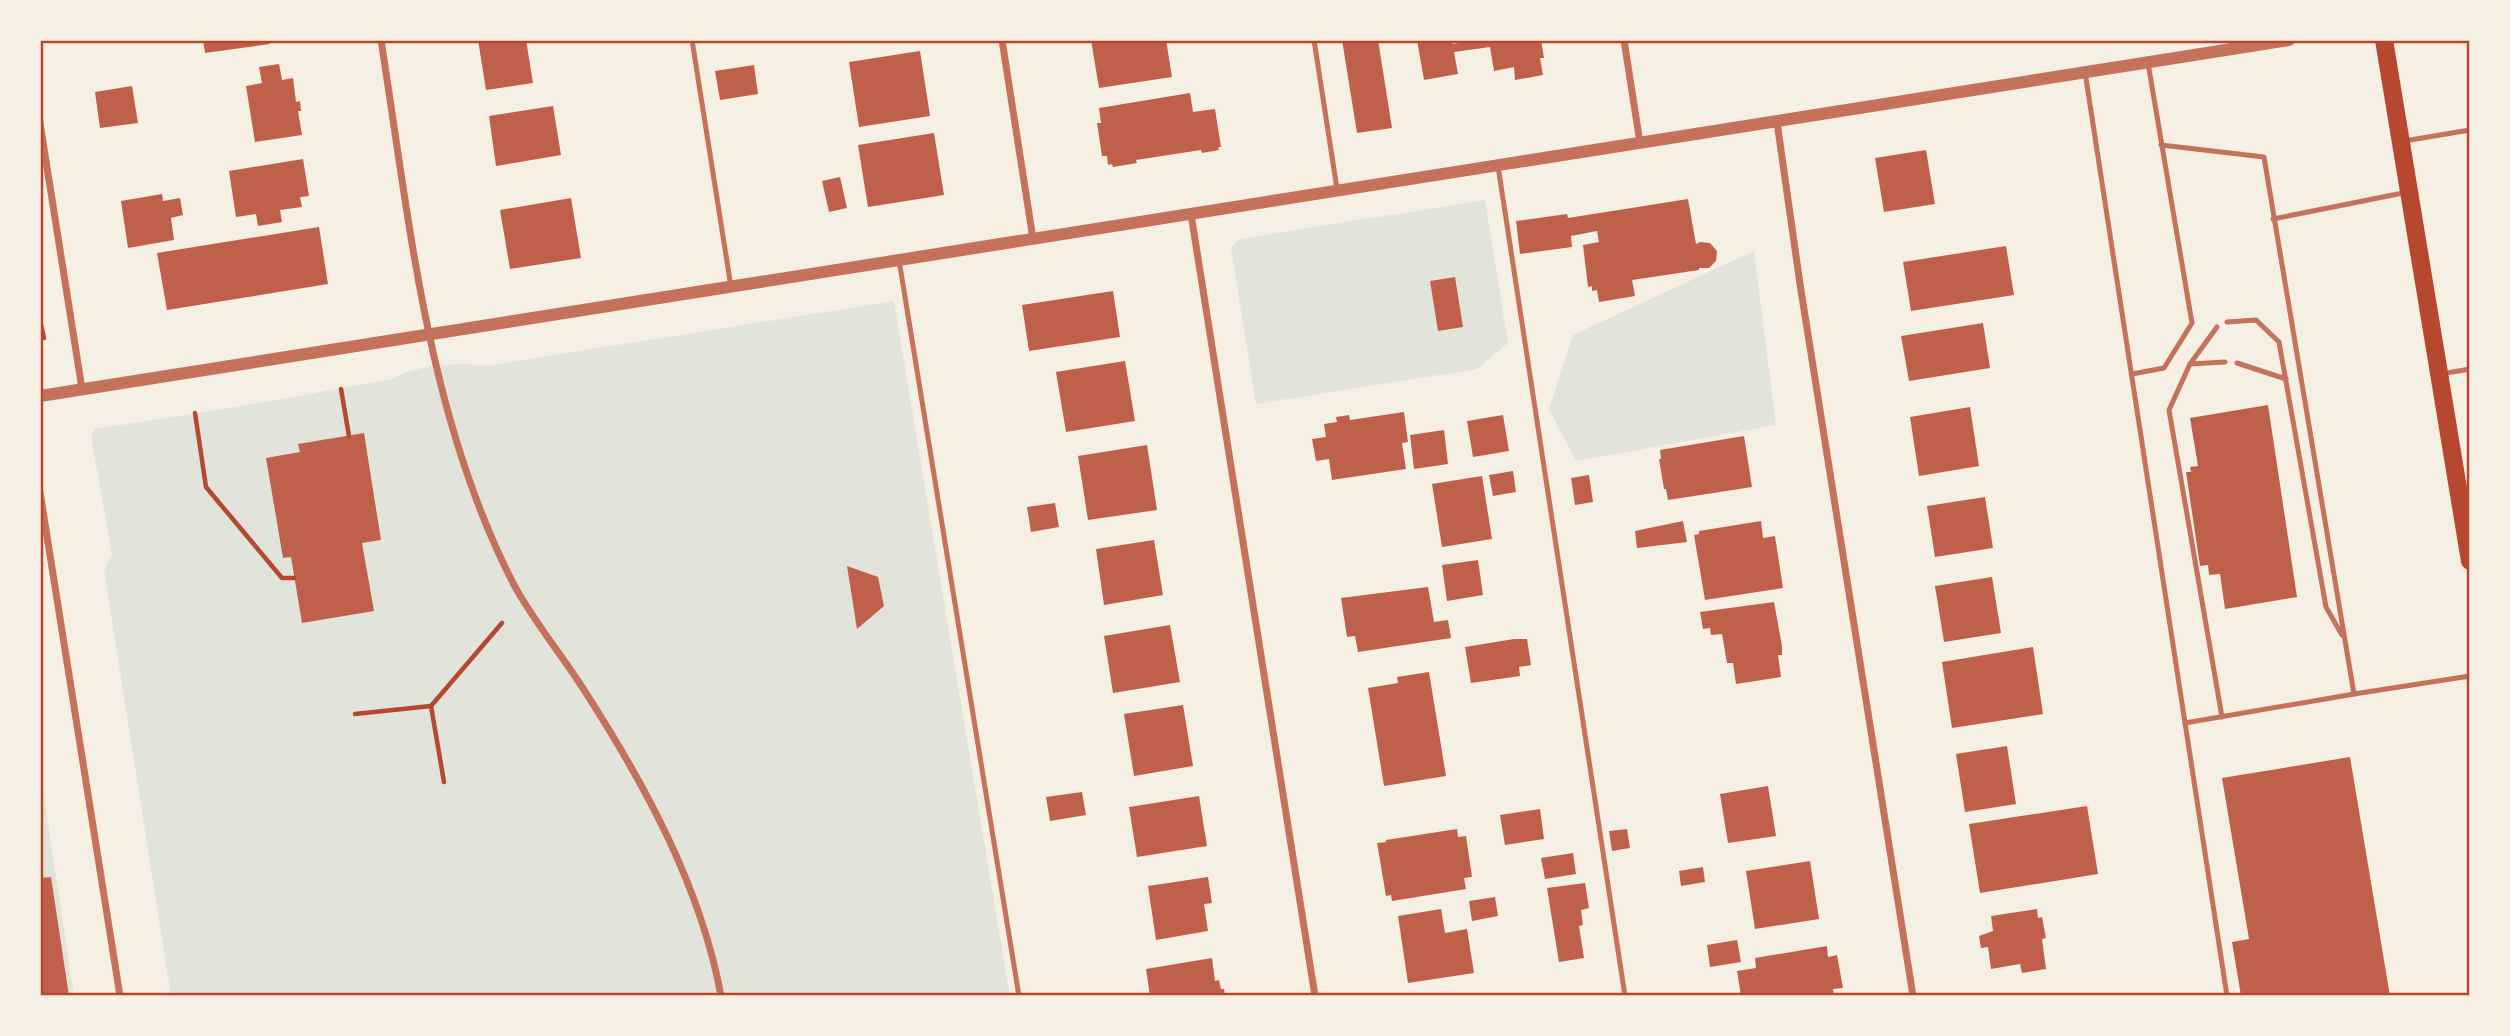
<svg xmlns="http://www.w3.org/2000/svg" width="2510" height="1036" font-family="Overpass,sans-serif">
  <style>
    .green { fill: #e2e4dc }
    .building { fill: #bf614a }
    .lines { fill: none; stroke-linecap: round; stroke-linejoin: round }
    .path { stroke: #b5482f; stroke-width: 4.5 }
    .service { stroke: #c5725c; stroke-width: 5 }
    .minor { stroke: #c5725c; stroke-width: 7 }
    .tertiary { stroke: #c5725c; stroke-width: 12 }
    .primary { stroke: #b5482f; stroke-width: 18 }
    .neatline { fill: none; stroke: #b5482f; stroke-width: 2.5 }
  </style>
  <rect width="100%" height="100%" fill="#f6efe4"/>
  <g class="green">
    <path d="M 1485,200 L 1508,343 L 1477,369 L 1256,404 L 1231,248 L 1239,239 Z"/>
    <path d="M 1754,251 L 1776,425 L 1576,461 L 1549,409 L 1573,335 Z"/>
    <path d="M 894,301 L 1010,996 L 171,996 L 104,570 L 112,555 L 91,436 L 95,429 L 242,406 L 393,379 C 412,365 462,362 485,366 Z"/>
    <path d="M 40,770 L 74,996 L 40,996 Z"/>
  </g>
  <g class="building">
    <path d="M 203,40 L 269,40 L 270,44 L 205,53 Z"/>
    <path d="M 478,40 L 526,40 L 533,83 L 486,90 Z"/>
    <path d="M 1091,40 L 1166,40 L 1172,77 L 1099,88 Z"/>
    <path d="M 1342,40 L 1378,40 L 1392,128 L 1357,133 Z"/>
    <path d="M 1417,40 L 1452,40 L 1453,44 L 1475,40 L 1541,40 L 1544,58 L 1540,58 L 1543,75 L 1515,80 L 1514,67 L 1494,71 L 1490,47 L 1454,52 L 1458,74 L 1424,80 Z"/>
    <path d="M 920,51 L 930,116 L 859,127 L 849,62 Z"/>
    <path d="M 279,64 L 282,80 L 293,78 L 296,102 L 300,101 L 301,111 L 298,111 L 302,135 L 255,142 L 246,86 L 262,83 L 259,67 Z"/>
    <path d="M 754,65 L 758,94 L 720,100 L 715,71 Z"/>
    <path d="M 132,86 L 138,123 L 100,128 L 95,92 Z"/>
    <path d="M 1190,93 L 1193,112 L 1215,109 L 1221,147 L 1218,147 L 1219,150 L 1202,153 L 1201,150 L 1136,160 L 1137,163 L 1113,167 L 1112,164 L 1108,165 L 1107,156 L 1102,156 L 1097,123 L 1101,123 L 1099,108 Z"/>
    <path d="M 553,106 L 561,155 L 496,166 L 489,116 Z"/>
    <path d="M 934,133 L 944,195 L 868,207 L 858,145 Z"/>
    <path d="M 1926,150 L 1935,204 L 1884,212 L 1875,158 Z"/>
    <path d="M 303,159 L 309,196 L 300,197 L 302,207 L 280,210 L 282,222 L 258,226 L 256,214 L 236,217 L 229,171 Z"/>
    <path d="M 840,177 L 847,208 L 829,212 L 822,181 Z"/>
    <path d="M 162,194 L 163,201 L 180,198 L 183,215 L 171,218 L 174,240 L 128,248 L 121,201 Z"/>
    <path d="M 571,198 L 581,258 L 510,269 L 500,210 Z"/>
    <path d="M 1688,199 L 1696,244 L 1700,242 L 1710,243 L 1717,251 L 1716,261 L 1709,268 L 1699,268 L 1699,270 L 1632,280 L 1635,296 L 1599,302 L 1597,290 L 1592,291 L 1592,286 L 1588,287 L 1583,245 L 1599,242 L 1597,231 L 1571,236 L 1572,247 L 1520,254 L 1516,221 L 1567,214 L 1568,218 Z"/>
    <path d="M 319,227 L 328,284 L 167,310 L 157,253 Z"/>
    <path d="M 2006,246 L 2014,295 L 1911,311 L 1903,262 Z"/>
    <path d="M 1455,277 L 1463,327 L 1438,331 L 1430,281 Z"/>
    <path d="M 1113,291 L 1120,337 L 1029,351 L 1022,305 Z"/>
    <path d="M 1983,323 L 1990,368 L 1909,381 L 1901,336 Z"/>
    <path d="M 1125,361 L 1135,421 L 1066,432 L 1056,372 Z"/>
    <path d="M 2268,405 L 2297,597 L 2225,609 L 2220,574 L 2209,575 L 2208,565 L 2200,566 L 2186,472 L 2191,472 L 2190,467 L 2198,466 L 2190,418 Z"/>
    <path d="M 1970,407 L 1979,466 L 1919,476 L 1910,417 Z"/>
    <path d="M 1404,412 L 1408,442 L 1402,443 L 1406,469 L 1332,480 L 1329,459 L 1316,461 L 1312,439 L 1326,437 L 1324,424 L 1337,422 L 1336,417 L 1349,415 L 1350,420 Z"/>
    <path d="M 1503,415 L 1509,451 L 1473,457 L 1467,421 Z"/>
    <path d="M 1444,430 L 1448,464 L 1414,469 L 1410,435 Z"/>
    <path d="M 364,433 L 381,540 L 362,543 L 374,611 L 302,623 L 291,557 L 283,558 L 266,458 L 300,452 L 298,444 Z"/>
    <path d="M 1744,436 L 1752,487 L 1668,500 L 1666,489 L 1664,489 L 1659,459 L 1661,459 L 1660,450 Z"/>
    <path d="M 1147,445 L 1157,510 L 1088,520 L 1078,456 Z"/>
    <path d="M 1513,471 L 1516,492 L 1493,496 L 1489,475 Z"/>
    <path d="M 1589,475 L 1593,502 L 1575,505 L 1571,478 Z"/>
    <path d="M 1482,476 L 1492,539 L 1442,547 L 1432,484 Z"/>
    <path d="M 1985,497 L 1993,548 L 1935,557 L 1927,506 Z"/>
    <path d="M 1055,503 L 1059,527 L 1031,532 L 1027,507 Z"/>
    <path d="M 1683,521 L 1687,542 L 1637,548 L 1635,531 Z"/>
    <path d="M 1761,521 L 1763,538 L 1775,536 L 1783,588 L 1705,600 L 1694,535 L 1699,534 L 1699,531 Z"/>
    <path d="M 1154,540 L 1163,595 L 1104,605 L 1096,549 Z"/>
    <path d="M 1478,560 L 1483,595 L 1447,601 L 1442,565 Z"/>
    <path d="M 847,566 L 878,577 L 884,606 L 857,629 Z"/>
    <path d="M 1992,577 L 2001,633 L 1944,642 L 1935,586 Z"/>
    <path d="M 1428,587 L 1434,622 L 1448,620 L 1451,638 L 1358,652 L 1355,636 L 1347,637 L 1341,598 Z"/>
    <path d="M 1774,602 L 1782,646 L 1782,655 L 1778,655 L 1781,677 L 1736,684 L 1733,663 L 1727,663 L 1722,634 L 1711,635 L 1710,628 L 1703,629 L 1700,612 Z"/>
    <path d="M 1170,625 L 1180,682 L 1113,693 L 1104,636 Z"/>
    <path d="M 1514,639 L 1527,639 L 1531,665 L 1519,667 L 1520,676 L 1471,683 L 1465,647 Z"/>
    <path d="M 2033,647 L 2043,714 L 1952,728 L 1942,662 Z"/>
    <path d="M 1429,672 L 1446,776 L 1384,786 L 1368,688 L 1398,683 L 1397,677 Z"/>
    <path d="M 1183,705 L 1193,766 L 1134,776 L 1124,714 Z"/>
    <path d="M 2007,746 L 2016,804 L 1965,812 L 1956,754 Z"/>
    <path d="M 2350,757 L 2390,996 L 2241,996 L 2232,942 L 2249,939 L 2222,778 Z"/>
    <path d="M 1768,786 L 1776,836 L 1728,843 L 1720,794 Z"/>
    <path d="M 1082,792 L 1086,815 L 1050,821 L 1046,797 Z"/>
    <path d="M 1199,796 L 1207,846 L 1137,857 L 1129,807 Z"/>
    <path d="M 2087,806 L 2098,874 L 1980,893 L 1969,824 Z"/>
    <path d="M 1540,809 L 1544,839 L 1505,845 L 1500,815 Z"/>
    <path d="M 1457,829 L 1458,837 L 1466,836 L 1472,877 L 1464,878 L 1466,889 L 1392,901 L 1391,895 L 1386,896 L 1377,843 L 1386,842 L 1386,840 Z"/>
    <path d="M 1627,829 L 1630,848 L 1612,851 L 1609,831 Z"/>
    <path d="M 1573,853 L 1576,874 L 1545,879 L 1541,858 Z"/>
    <path d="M 1810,861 L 1819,919 L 1755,929 L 1746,871 Z"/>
    <path d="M 1703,867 L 1705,882 L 1681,886 L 1679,871 Z"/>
    <path d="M 51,877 L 69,996 L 40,996 L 40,878 Z"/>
    <path d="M 1208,877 L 1212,903 L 1204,904 L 1208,931 L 1156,940 L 1148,886 Z"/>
    <path d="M 1585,883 L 1589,908 L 1581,910 L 1583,925 L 1579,926 L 1584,958 L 1559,962 L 1547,888 Z"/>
    <path d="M 1495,897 L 1498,916 L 1472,921 L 1469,901 Z"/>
    <path d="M 1441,909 L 1445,933 L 1467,929 L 1474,973 L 1408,983 L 1398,916 Z"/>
    <path d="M 2037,909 L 2038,918 L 2042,917 L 2046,938 L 2042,939 L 2046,969 L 2022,973 L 2020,964 L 1991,969 L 1988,947 L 1981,948 L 1979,936 L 1993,931 L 1991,916 Z"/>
    <path d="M 1737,940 L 1741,962 L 1710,967 L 1707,945 Z"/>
    <path d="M 1827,946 L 1828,957 L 1837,955 L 1843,988 L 1833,989 L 1834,996 L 1741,996 L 1737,971 L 1756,968 L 1755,958 Z"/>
    <path d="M 1212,958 L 1215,981 L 1219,980 L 1221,989 L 1224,989 L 1225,996 L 1150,996 L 1146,969 Z"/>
  </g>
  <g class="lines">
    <g class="path">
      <path d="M 40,321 L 44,338"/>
      <path d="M 341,389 L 349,436"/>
      <path d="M 195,413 L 206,487 L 282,578 L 294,578"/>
      <path d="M 355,714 L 431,706"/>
      <path d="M 444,782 L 431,706 L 502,623"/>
    </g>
    <g class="service">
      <path d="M 692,40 L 731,287"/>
      <path d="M 1314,40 L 1337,189"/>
      <path d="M 2085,72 L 2227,996"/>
      <path d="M 2404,141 L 2470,130"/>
      <path d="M 2161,145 L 2264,157 L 2354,694 L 2470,676"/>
      <path d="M 1498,166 L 1625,996"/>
      <path d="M 2273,219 L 2408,192"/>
      <path d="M 899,260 L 1019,996"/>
      <path d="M 2227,322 L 2256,320 L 2279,342 L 2326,607 L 2342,635"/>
      <path d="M 2217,327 L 2190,364 L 2169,410 L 2222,717"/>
      <path d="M 2237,363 L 2286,379"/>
      <path d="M 2190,364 L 2225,362"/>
      <path d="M 2132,374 L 2164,368 L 2192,323 L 2148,63"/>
      <path d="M 2441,374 L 2470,369"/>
      <path d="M 2185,723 L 2354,694"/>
    </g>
    <g class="minor">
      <path d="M 381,40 C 410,224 427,415 513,583 C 533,621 563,656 586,693 C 645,785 701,887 721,996"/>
      <path d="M 1002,40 L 1033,239"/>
      <path d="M 1624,40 L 1640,143"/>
      <path d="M 1777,122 L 1800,284 L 1913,996"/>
      <path d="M 40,123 L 82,389"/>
      <path d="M 1191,214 L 1315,996"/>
      <path d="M 40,492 L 120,996"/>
    </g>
    <path class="tertiary" d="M 40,396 L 2289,40"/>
    <path class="primary" d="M 2384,40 L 2470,561"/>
  </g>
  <rect width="2510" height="1036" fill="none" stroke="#f6efe4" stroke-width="84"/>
  <rect x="42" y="42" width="2426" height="952" class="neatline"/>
</svg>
